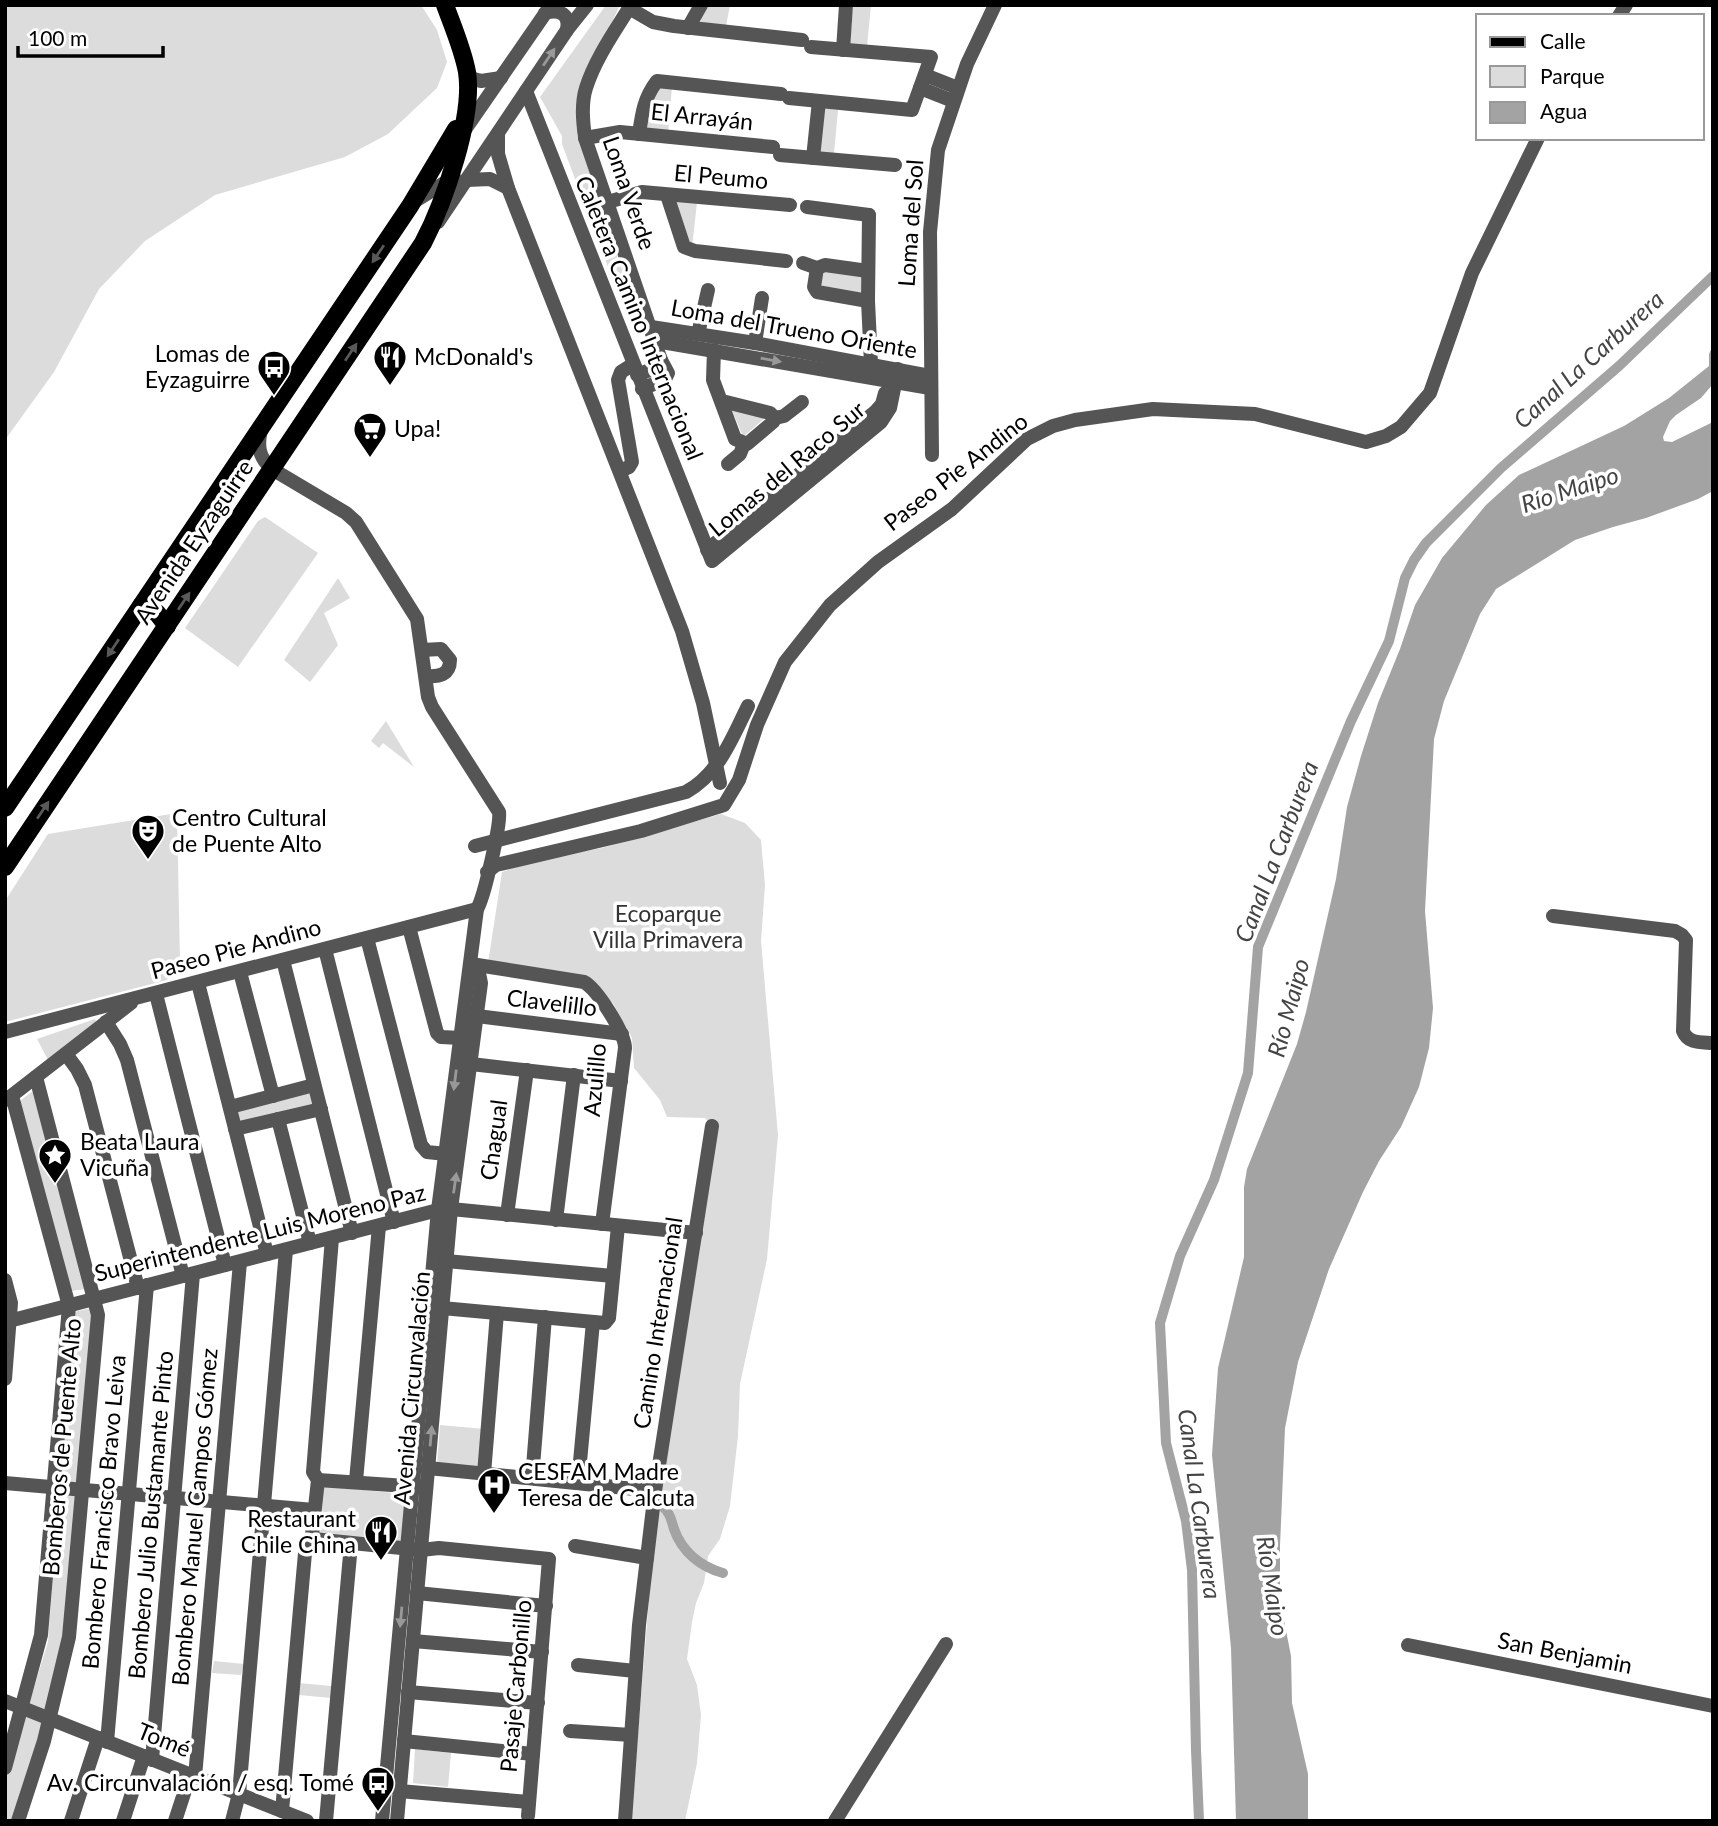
<svg xmlns="http://www.w3.org/2000/svg" width="1718" height="1826" font-family="Lato,sans-serif">
  <style>
    .green { fill: #dcdcdc }
    .water { fill: #a3a3a3 }
    .lines { fill: none; stroke-linecap: round; stroke-linejoin: round }
    .canal { stroke: #a3a3a3; stroke-width: 10 }
    .minor { stroke: #555; stroke-width: 14 }
    .major { stroke: #000; stroke-width: 18 }
    .oneway { fill: #999 }
    .oneway2 { fill: #595959 }
    .labels { text-anchor: middle; stroke-width: 7; stroke-linejoin: round; paint-order: stroke }
    .street-label { font-size: 23px; fill: #000; stroke: #fff }
    .poi-label { font-size: 23px; fill: #000; stroke: #fff; text-anchor: start }
    .park-label { font-size: 23px; fill: #333; stroke: #fff }
    .water-label { font-size: 24px; font-style: italic; fill: #444; stroke: #fff }
  </style>
  <rect width="100%" height="100%" fill="#fff"/>
  <g class="green">
    <path d="M 5,5 L 421,5 L 437,30 L 447,62 L 437,88 L 388,134 L 345,157 L 215,195 L 145,241 L 99,289 L 54,372 L 5,440 Z"/>
    <path d="M 606,5 L 620,5 L 612,22 L 577,135 L 628,288 L 617,291 L 562,144 L 562,136 L 540,97 Z"/>
    <path d="M 704,5 L 730,5 L 726,26 L 703,25 L 698,16 Z"/>
    <path d="M 853,5 L 871,5 L 867,47 L 850,46 Z"/>
    <path d="M 662,86 L 672,87 L 668,135 L 643,127 L 653,94 Z"/>
    <path d="M 824,108 L 838,110 L 834,153 L 820,152 Z"/>
    <path d="M 676,199 L 697,202 L 692,248 L 689,247 Z"/>
    <path d="M 820,269 L 866,274 L 865,296 L 817,289 Z"/>
    <path d="M 730,405 L 766,417 L 743,437 Z"/>
    <path d="M 265,517 L 318,553 L 238,667 L 185,628 L 258,521 Z"/>
    <path d="M 338,578 L 350,598 L 324,613 L 338,645 L 310,682 L 284,660 Z"/>
    <path d="M 386,721 L 414,767 L 383,743 L 379,748 L 371,741 Z"/>
    <path d="M 177,813 L 180,962 L 167,980 L 5,1022 L 5,901 L 48,834 Z"/>
    <path d="M 721,814 L 745,823 L 761,840 L 765,885 L 761,941 L 778,1135 L 767,1259 L 740,1384 L 738,1436 L 730,1506 L 720,1539 L 708,1556 L 704,1583 L 696,1603 L 692,1622 L 687,1659 L 697,1685 L 701,1715 L 697,1763 L 685,1821 L 631,1821 L 650,1586 L 660,1500 L 717,1132 L 705,1118 L 667,1117 L 660,1100 L 634,1068 L 632,1038 L 613,1003 L 583,977 L 488,963 L 502,872 L 540,859 L 602,848 Z"/>
    <path d="M 95,1019 L 97,1023 L 48,1060 L 37,1039 Z"/>
    <path d="M 313,1089 L 317,1107 L 237,1126 L 233,1110 Z"/>
    <path d="M 34,1090 L 86,1289 L 71,1291 L 20,1101 Z"/>
    <path d="M 92,1308 L 63,1649 L 50,1708 L 13,1821 L 5,1821 L 5,1782 L 48,1642 L 73,1312 Z"/>
    <path d="M 440,1425 L 484,1429 L 480,1469 L 437,1465 Z"/>
    <path d="M 321,1486 L 405,1494 L 402,1544 L 317,1536 Z"/>
    <path d="M 214,1661 L 244,1664 L 241,1675 L 212,1673 Z"/>
    <path d="M 299,1683 L 331,1686 L 331,1698 L 299,1695 Z"/>
    <path d="M 415,1749 L 451,1753 L 448,1787 L 413,1783 Z"/>
  </g>
  <path class="water" d="M 1713,345 L 1713,384 L 1701,398 L 1676,415 L 1670,421 L 1663,437 L 1664,441 L 1672,442 L 1713,422 L 1713,491 L 1698,499 L 1646,518 L 1613,527 L 1575,540 L 1496,589 L 1480,614 L 1444,701 L 1434,739 L 1425,911 L 1433,1008 L 1429,1048 L 1419,1087 L 1401,1127 L 1379,1161 L 1363,1192 L 1329,1269 L 1298,1362 L 1285,1428 L 1280,1546 L 1280,1600 L 1291,1656 L 1292,1703 L 1308,1774 L 1308,1821 L 1236,1821 L 1231,1648 L 1212,1455 L 1218,1368 L 1244,1257 L 1244,1187 L 1247,1169 L 1297,1044 L 1306,1012 L 1336,879 L 1347,807 L 1361,756 L 1378,703 L 1400,649 L 1415,605 L 1442,558 L 1486,505 L 1519,475 L 1624,426 L 1669,398 L 1709,366 L 1709,354 Z"/>
  <g class="lines">
    <g class="canal">
      <path d="M 661,1505 C 670,1512 671,1519 674,1529 C 682,1552 701,1567 723,1573"/>
      <path d="M 1199,1821 L 1196,1750 L 1192,1570 L 1186,1521 L 1166,1443 L 1160,1323 L 1180,1256 L 1214,1180 L 1248,1073 L 1258,947 L 1351,721 L 1389,641 L 1405,578 L 1414,560 L 1426,543 L 1501,468 L 1619,366 L 1713,276"/>
    </g>
    <g class="minor">
      <path d="M 631,5 C 615,31 595,59 586,88 C 581,104 583,122 585,138 L 661,360 L 668,373 L 665,379 L 642,389"/>
      <path d="M 629,8 L 653,22 L 674,26 L 802,40"/>
      <path d="M 545,13 C 560,9 570,14 567,30"/>
      <path d="M 1619,16 L 1626,5"/>
      <path d="M 688,28 L 701,5"/>
      <path d="M 843,50 L 846,5"/>
      <path d="M 925,75 L 958,88"/>
      <path d="M 467,77 L 481,81 L 501,78"/>
      <path d="M 920,88 L 953,101"/>
      <path d="M 526,91 L 712,561 L 881,422 L 890,408 L 898,369"/>
      <path d="M 789,98 L 912,110 L 931,57 L 811,47"/>
      <path d="M 464,131 L 551,5"/>
      <path d="M 639,134 C 642,113 644,98 657,81 L 781,94"/>
      <path d="M 498,135 L 498,154 L 508,188 L 682,631 L 703,703 L 720,783"/>
      <path d="M 585,138 L 620,132 L 773,147"/>
      <path d="M 780,155 L 895,165"/>
      <path d="M 813,158 L 819,101"/>
      <path d="M 467,180 L 490,179 L 508,188"/>
      <path d="M 667,195 L 684,247 L 695,251 L 786,261"/>
      <path d="M 415,201 L 454,177"/>
      <path d="M 608,202 L 642,192 L 790,205"/>
      <path d="M 807,207 L 869,215"/>
      <path d="M 869,215 L 868,301 L 871,364"/>
      <path d="M 438,222 L 567,30 L 587,5"/>
      <path d="M 803,263 L 817,268 L 825,265 L 868,271"/>
      <path d="M 817,268 L 814,287 L 817,292 L 868,301"/>
      <path d="M 651,327 L 755,343 L 930,376"/>
      <path d="M 698,334 L 708,290"/>
      <path d="M 656,341 L 930,388"/>
      <path d="M 755,343 L 762,298"/>
      <path d="M 714,350 L 713,380 L 735,439 L 747,444 L 773,422 L 775,418 L 770,413 L 722,401"/>
      <path d="M 637,375 L 655,368 L 661,360"/>
      <path d="M 775,418 L 784,416 L 802,402"/>
      <path d="M 261,430 C 257,446 259,458 272,469 L 346,513 L 356,522 L 417,619 L 428,697 L 432,707 L 499,812 C 501,824 484,898 477,909 L 438,1210 L 382,1821"/>
      <path d="M 932,455 L 930,232 L 938,150 L 967,64 L 995,5"/>
      <path d="M 728,464 L 740,454 L 744,444"/>
      <path d="M 620,471 L 629,467 L 632,462 L 618,380 L 621,372 L 632,365"/>
      <path d="M 707,550 L 875,412 L 882,404 L 885,393"/>
      <path d="M 422,650 L 441,649 L 450,660 C 450,675 439,677 426,676"/>
      <path d="M 475,846 L 686,792 C 719,774 732,738 748,706"/>
      <path d="M 487,872 L 496,865 L 641,831 L 724,805 L 739,780 L 757,725 L 785,662 L 830,605 L 878,562 L 952,509 L 1027,439 L 1053,426 L 1075,420 L 1153,409 L 1255,414 L 1366,442 L 1386,436 L 1401,427 L 1430,393 L 1472,273 L 1538,138"/>
      <path d="M 1553,916 L 1675,931 L 1682,935 L 1686,940 L 1683,1031 C 1688,1044 1701,1042 1713,1043"/>
      <path d="M 409,927 L 437,1033 L 441,1037 L 461,1038"/>
      <path d="M 367,938 L 421,1145 L 427,1152 L 446,1154"/>
      <path d="M 325,949 L 394,1222"/>
      <path d="M 283,960 L 352,1233"/>
      <path d="M 471,964 L 584,982 C 597,989 625,1033 625,1048 L 602,1224"/>
      <path d="M 240,972 L 273,1096"/>
      <path d="M 198,983 L 267,1254"/>
      <path d="M 156,994 L 225,1265"/>
      <path d="M 477,1016 L 622,1034"/>
      <path d="M 106,1022 L 120,1044 L 127,1060 L 183,1276"/>
      <path d="M 5,1032 L 477,909"/>
      <path d="M 66,1054 L 77,1069 L 85,1085 L 138,1288"/>
      <path d="M 471,1064 L 621,1081"/>
      <path d="M 6,1100 L 131,1003"/>
      <path d="M 230,1107 L 314,1085"/>
      <path d="M 278,1119 L 310,1243"/>
      <path d="M 235,1129 L 321,1109"/>
      <path d="M 507,1215 L 527,1070"/>
      <path d="M 556,1220 L 574,1075"/>
      <path d="M 446,1261 L 613,1276"/>
      <path d="M 5,1280 L 11,1303 L 5,1379"/>
      <path d="M 442,1308 L 605,1323 L 609,1318 L 618,1226"/>
      <path d="M 5,1322 L 438,1210 L 451,1209 L 696,1233"/>
      <path d="M 428,1468 L 655,1491"/>
      <path d="M 484,1474 L 497,1313"/>
      <path d="M 532,1479 L 545,1317"/>
      <path d="M 318,1480 L 421,1487"/>
      <path d="M 356,1481 L 379,1226"/>
      <path d="M 5,1483 L 314,1510"/>
      <path d="M 578,1483 L 593,1322"/>
      <path d="M 313,1539 L 421,1550 L 439,1548 L 549,1559 L 528,1816"/>
      <path d="M 575,1546 L 647,1558"/>
      <path d="M 417,1593 L 546,1606"/>
      <path d="M 413,1641 L 542,1652"/>
      <path d="M 1408,1645 L 1713,1706"/>
      <path d="M 578,1665 L 635,1671"/>
      <path d="M 408,1692 L 538,1703"/>
      <path d="M 5,1701 L 307,1821"/>
      <path d="M 570,1731 L 631,1735"/>
      <path d="M 404,1741 L 533,1754"/>
      <path d="M 107,1742 L 147,1285"/>
      <path d="M 152,1760 L 193,1274"/>
      <path d="M 5,1768 L 41,1635 L 69,1306 L 12,1096"/>
      <path d="M 195,1777 L 240,1262"/>
      <path d="M 399,1791 L 529,1802"/>
      <path d="M 282,1811 L 305,1553 L 307,1545 L 313,1539 L 312,1535 L 318,1480 L 313,1472 L 332,1238"/>
      <path d="M 18,1821 L 44,1741 L 69,1637 L 98,1315 L 36,1077"/>
      <path d="M 71,1821 L 98,1738"/>
      <path d="M 123,1821 L 144,1756"/>
      <path d="M 175,1821 L 190,1775"/>
      <path d="M 232,1821 L 239,1794 L 286,1250"/>
      <path d="M 326,1821 L 351,1544"/>
      <path d="M 397,1821 L 451,1209 L 481,983 L 479,973 L 471,964"/>
      <path d="M 625,1821 L 639,1625 L 655,1491 L 712,1126"/>
      <path d="M 835,1821 L 946,1644"/>
    </g>
    <g class="major">
      <path d="M 141,606 L 157,613 L 167,626"/>
      <path d="M 5,808 L 410,206 L 456,129"/>
      <path d="M 5,867 L 423,243 C 444,203 474,117 467,72 C 463,50 453,27 445,5"/>
    </g>
  </g>
  <defs><path id="oneway-solid" d="M-6-.8H1V-3.2L6.5 0L1 3.2V.8H-6Z" transform="scale(1.75)"/></defs>
  <g class="oneway">
    <use href="#oneway-solid" transform="translate(549 57) rotate(-56)"/>
    <use href="#oneway-solid" transform="translate(771 360) rotate(10)"/>
    <use href="#oneway-solid" transform="translate(455 1080) rotate(97)"/>
    <use href="#oneway-solid" transform="translate(455 1183) rotate(-82)"/>
    <use href="#oneway-solid" transform="translate(431 1436) rotate(-85)"/>
    <use href="#oneway-solid" transform="translate(401 1617) rotate(95)"/>
  </g>
  <g class="oneway2">
    <use href="#oneway-solid" transform="translate(378 254) rotate(124)"/>
    <use href="#oneway-solid" transform="translate(351 352) rotate(-56)"/>
    <use href="#oneway-solid" transform="translate(184 601) rotate(-56)"/>
    <use href="#oneway-solid" transform="translate(113 648) rotate(124)"/>
    <use href="#oneway-solid" transform="translate(43 810) rotate(-56)"/>
  </g>
  <defs>
    <symbol id="restaurant-pin" viewBox="-11 -11 22 30"><path d="M0 17L-7.5 6A9.5 9.5 0 1 1 7.5 6Z" fill="#000" stroke="#fff"/><path d="M-5-6h1v4h1v-4h1v4h1v-4h1v5L-1.5 .5V6h-2V.5L-5-1ZM5-6V6H3V1.5H1.5Q1.5-4 5-6Z" fill="#fff"/></symbol>
    <symbol id="bus-pin" viewBox="-11 -11 22 30"><path d="M0 17L-7.5 6A9.5 9.5 0 1 1 7.5 6Z" fill="#000" stroke="#fff"/><path d="M-5-6H5V4H4V6H2V4H-2V6H-4V4H-5ZM-3.5-4V0h7V-4ZM-3.5 1.2v1.5H-2V1.2ZM2 1.2v1.5H3.5V1.2Z" fill="#fff"/></symbol>
    <symbol id="supermarket-pin" viewBox="-11 -11 22 30"><path d="M0 17L-7.5 6A9.5 9.5 0 1 1 7.5 6Z" fill="#000" stroke="#fff"/><path d="M-6-5.5h2.5l.6 2H6L4.5 2H-2.5L-4.4-4H-6ZM-1.5 3.2a1.3 1.3 0 1 0 .1 0ZM3 3.2a1.3 1.3 0 1 0 .1 0Z" fill="#fff"/></symbol>
    <symbol id="theatre-pin" viewBox="-11 -11 22 30"><path d="M0 17L-7.5 6A9.5 9.5 0 1 1 7.5 6Z" fill="#000" stroke="#fff"/><path d="M-5-5.5Q0-4 5-5.5V0Q5 5 0 6Q-5 5-5 0ZM-3.3-2.5H-1v1.5H-3.3ZM1-2.5H3.3v1.5H1ZM-2.8 1Q0 5.5 2.8 1Z" fill="#fff"/></symbol>
    <symbol id="sight-pin" viewBox="-11 -11 22 30"><path d="M0 17L-7.5 6A9.5 9.5 0 1 1 7.5 6Z" fill="#000" stroke="#fff"/><path d="M0-6L1.8-2.2L6-1.7L2.9 1.2L3.7 5.4L0 3.3L-3.7 5.4L-2.9 1.2L-6-1.7L-1.8-2.2Z" fill="#fff"/></symbol>
    <symbol id="hospital-pin" viewBox="-11 -11 22 30"><path d="M0 17L-7.5 6A9.5 9.5 0 1 1 7.5 6Z" fill="#000" stroke="#fff"/><path d="M-5-5h3v3.5h4V-5h3V5h-3V1.5h-4V5h-3Z" fill="#fff"/></symbol>
  </defs>
  <g fill-rule="evenodd">
    <use href="#restaurant-pin" x="371" y="338" width="38" height="52"/>
    <use href="#bus-pin" x="255" y="348" width="38" height="52"/>
    <use href="#supermarket-pin" x="351" y="410" width="38" height="52"/>
    <use href="#theatre-pin" x="129" y="812" width="38" height="52"/>
    <use href="#sight-pin" x="36" y="1136" width="38" height="52"/>
    <use href="#hospital-pin" x="475" y="1466" width="38" height="52"/>
    <use href="#restaurant-pin" x="362" y="1513" width="38" height="52"/>
    <use href="#bus-pin" x="359" y="1764" width="38" height="52"/>
  </g>
  <g class="labels">
    <g class="street-label">
      <text transform="translate(702 117) rotate(6)" y="8">El Arrayán</text>
      <text transform="translate(721 177) rotate(5)" y="8">El Peumo</text>
      <text transform="translate(629 193) rotate(71)" y="8">Loma Verde</text>
      <text transform="translate(911 223) rotate(-86)" y="8">Loma del Sol</text>
      <text transform="translate(639 318) rotate(68)" y="8">Caletera Camino Internacional</text>
      <text transform="translate(794 329) rotate(10)" y="8">Loma del Trueno Oriente</text>
      <text transform="translate(787 469) rotate(-40)" y="8">Lomas del Raco Sur</text>
      <text transform="translate(956 472) rotate(-38)" y="8">Paseo Pie Andino</text>
      <text transform="translate(194 542) rotate(-56)" y="8">Avenida Eyzaguirre</text>
      <text transform="translate(236 949) rotate(-15)" y="8">Paseo Pie Andino</text>
      <text transform="translate(552 1003) rotate(7)" y="8">Clavelillo</text>
      <text transform="translate(595 1080) rotate(-85)" y="8">Azulillo</text>
      <text transform="translate(494 1140) rotate(-82)" y="8">Chagual</text>
      <text transform="translate(260 1233) rotate(-14)" y="8">Superintendente Luis Moreno Paz</text>
      <text transform="translate(658 1323) rotate(-81)" y="8">Camino Internacional</text>
      <text transform="translate(412 1388) rotate(-85)" y="8">Avenida Circunvalación</text>
      <text transform="translate(62 1447) rotate(-85)" y="8">Bomberos de Puente Alto</text>
      <text transform="translate(104 1512) rotate(-85)" y="8">Bombero Francisco Bravo Leiva</text>
      <text transform="translate(151 1515) rotate(-85)" y="8">Bombero Julio Bustamante Pinto</text>
      <text transform="translate(195 1517) rotate(-85)" y="8">Bombero Manuel Campos Gómez</text>
      <text transform="translate(1565 1653) rotate(11)" y="8">San Benjamin</text>
      <text transform="translate(516 1686) rotate(-85)" y="8">Pasaje Carbonillo</text>
      <text transform="translate(164 1740) rotate(22)" y="8">Tomé</text>
    </g>
    <g class="poi-label">
      <text x="250" y="362" text-anchor="end">Lomas de<tspan x="250" dy="26">Eyzaguirre</tspan></text>
      <text x="414" y="365">McDonald's</text>
      <text x="394" y="437">Upa!</text>
      <text x="172" y="826">Centro Cultural<tspan x="172" dy="26">de Puente Alto</tspan></text>
      <text x="80" y="1150">Beata Laura<tspan x="80" dy="26">Vicuña</tspan></text>
      <text x="518" y="1480">CESFAM Madre<tspan x="518" dy="26">Teresa de Calcuta</tspan></text>
      <text x="356" y="1527" text-anchor="end">Restaurant<tspan x="356" dy="26">Chile China</tspan></text>
      <text x="354" y="1791" text-anchor="end">Av. Circunvalación / esq. Tomé</text>
    </g>
    <g class="park-label">
      <text x="668" y="922">Ecoparque<tspan x="668" dy="26">Villa Primavera</tspan></text>
    </g>
    <g class="water-label">
      <text transform="translate(1589 360) rotate(-42)" y="8">Canal La Carburera</text>
      <text transform="translate(1570 490) rotate(-18)" y="8">Río Maipo</text>
      <text transform="translate(1277 852) rotate(-69)" y="8">Canal La Carburera</text>
      <text transform="translate(1289 1008) rotate(-75)" y="8">Río Maipo</text>
      <text transform="translate(1199 1504) rotate(82)" y="8">Canal La Carburera</text>
      <text transform="translate(1272 1586) rotate(81)" y="8">Río Maipo</text>
    </g>
  </g>
  <rect width="1718" height="1826" fill="none" stroke="#000000" stroke-width="14"/>
  <rect x="1476" y="14" width="228" height="126" fill="#ffffff" stroke="#999999" stroke-width="2"/>
  <rect x="1490" y="37" width="35" height="10" fill="#000000" stroke="#999999" stroke-width="2"/>
  <text x="1540" y="49" font-size="21" fill="#000000">Calle</text>
  <rect x="1490" y="66" width="35" height="21" fill="#dcdcdc" stroke="#999999" stroke-width="2"/>
  <text x="1540" y="84" font-size="21" fill="#000000">Parque</text>
  <rect x="1490" y="102" width="35" height="21" fill="#a3a3a3" stroke="#999999" stroke-width="2"/>
  <text x="1540" y="119" font-size="21" fill="#000000">Agua</text>
  <path d="M18 46v10h145v-10" fill="none" stroke="#000000" stroke-width="3.5"/>
  <text x="28" y="46" font-size="21" fill="#000000" stroke="#ffffff" stroke-width="5" paint-order="stroke">100 m</text>
</svg>
